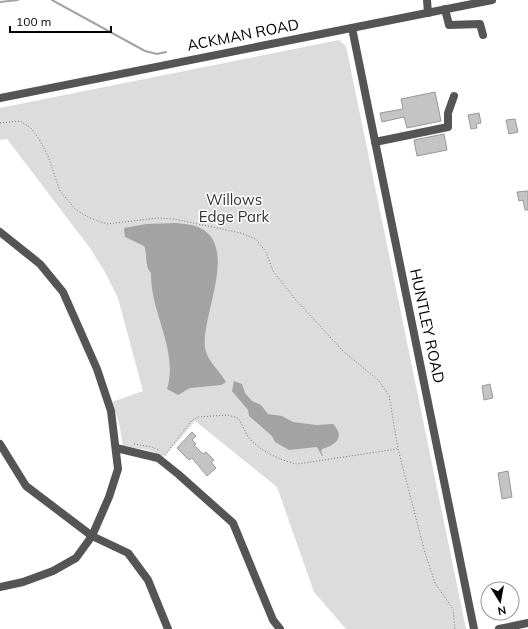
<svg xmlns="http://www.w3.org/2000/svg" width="528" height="629" font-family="Mulish,sans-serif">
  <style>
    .green { fill: #dcdcdc }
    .water { fill: #a3a3a3 }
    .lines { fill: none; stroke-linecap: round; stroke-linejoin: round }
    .stream { stroke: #a3a3a3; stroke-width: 2 }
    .building { fill: #c4c4c4; stroke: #999 }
    .path { stroke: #777; stroke-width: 1; stroke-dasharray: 1 2; stroke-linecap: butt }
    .minor { stroke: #555; stroke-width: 8 }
    .labels { text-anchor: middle; stroke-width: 3; stroke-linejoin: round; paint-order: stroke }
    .street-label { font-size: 15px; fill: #000; stroke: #fff }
    .park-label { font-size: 15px; fill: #333; stroke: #fff }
  </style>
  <rect width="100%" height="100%" fill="#fff"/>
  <path class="green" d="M 339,40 L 346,46 L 466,629 L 346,629 L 314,592 L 277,487 L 195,421 L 164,457 L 148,450 L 123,446 L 119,423 L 112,402 L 143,391 L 118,298 L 105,272 L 90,248 L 7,139 L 0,140 L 0,108 Z"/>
  <g class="water">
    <path d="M 176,223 C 184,224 193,224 200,228 C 239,247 201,316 205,348 C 207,361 220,371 226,382 L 221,385 L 190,388 L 178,395 L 167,389 C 179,351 150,312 151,273 C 144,266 148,254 144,246 L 125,237 L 124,228 L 146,224 Z"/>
    <path d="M 234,381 L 242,384 L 245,393 L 252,401 L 261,405 L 268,414 L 282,416 L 293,422 L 316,425 L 333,424 C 346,437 335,446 322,449 L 321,452 L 323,455 L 322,456 L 317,447 L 289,450 L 275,442 L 272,436 L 249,416 L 248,410 L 232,391 Z"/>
  </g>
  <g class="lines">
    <g class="stream">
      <path d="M 52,0 L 145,51 L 157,54 L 166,52"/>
      <path d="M 0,2 L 18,0"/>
    </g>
  </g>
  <g class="building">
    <path d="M 435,92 L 441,121 L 407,128 L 404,117 L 382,122 L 380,113 L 403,109 L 401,99 Z"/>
    <path d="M 479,113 L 481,123 L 476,124 L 477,128 L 471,129 L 468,115 Z"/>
    <path d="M 515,119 L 518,132 L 509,134 L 506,120 Z"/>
    <path d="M 444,134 L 447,150 L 417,156 L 414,140 Z"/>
    <path d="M 528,191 L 528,210 L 525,210 L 523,200 L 519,201 L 517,192 Z"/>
    <path d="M 490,384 L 493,398 L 484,400 L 482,386 Z"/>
    <path d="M 192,432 L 196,436 L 192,440 L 196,444 L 194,445 L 203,454 L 206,452 L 214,460 L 211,462 L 216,468 L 207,476 L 192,458 L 189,460 L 177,448 Z"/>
    <path d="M 508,471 L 512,497 L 502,499 L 498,473 Z"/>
  </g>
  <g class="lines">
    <g class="path">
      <path d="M 0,123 L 20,121 L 31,128 L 39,139 L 48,156 L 60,191 L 76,210 L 90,218 L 107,224 L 158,218 L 174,219 L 241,233 L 256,239 L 266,252 L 273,271 L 295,299 L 343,351 L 378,380 L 389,395 L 398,449 L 425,553 L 435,583 L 453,609 L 455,629"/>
      <path d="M 134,444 L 152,447 L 158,450"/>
      <path d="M 165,455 L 191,421 L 198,417 L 228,415 L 238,418 C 242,424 245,432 249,438 C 259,450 281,461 297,464 L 397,449"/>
    </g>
    <g class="minor">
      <path d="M 427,0 L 428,13"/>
      <path d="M 445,9 L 449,25 L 480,24 L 483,35"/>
      <path d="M 352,28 L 474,629"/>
      <path d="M 0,98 L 492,0"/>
      <path d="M 375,142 L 448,127 L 448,113 L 454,96"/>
      <path d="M 0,232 L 40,264 L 63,292 L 97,369 L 111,411 L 118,469 L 109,497 L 92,536 L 76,558 L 53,571 L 23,582 L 0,587"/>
      <path d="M 0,444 L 26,486 L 92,536 L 128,553 L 148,580 L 168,629"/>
      <path d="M 116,448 L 158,458 L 178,474 L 233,523 L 273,620 L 280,629"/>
      <path d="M 499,629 L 528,623"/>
    </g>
  </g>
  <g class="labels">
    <g class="street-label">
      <text transform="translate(243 35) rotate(-11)" y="5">ACKMAN ROAD</text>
      <text transform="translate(427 326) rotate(78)" y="5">HUNTLEY ROAD</text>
    </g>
    <g class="park-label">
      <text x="234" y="205">Willows<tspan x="234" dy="17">Edge Park</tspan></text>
    </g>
  </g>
  <g transform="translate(500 601) rotate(169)"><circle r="19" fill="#ffffff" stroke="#999999"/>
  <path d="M0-3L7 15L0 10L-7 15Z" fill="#000000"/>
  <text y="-6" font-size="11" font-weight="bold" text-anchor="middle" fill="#000000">N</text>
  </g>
  <path d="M10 26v6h101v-6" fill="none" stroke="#000000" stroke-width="2"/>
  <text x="16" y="26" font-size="12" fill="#000000" stroke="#ffffff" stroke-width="3" paint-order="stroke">100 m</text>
</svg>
